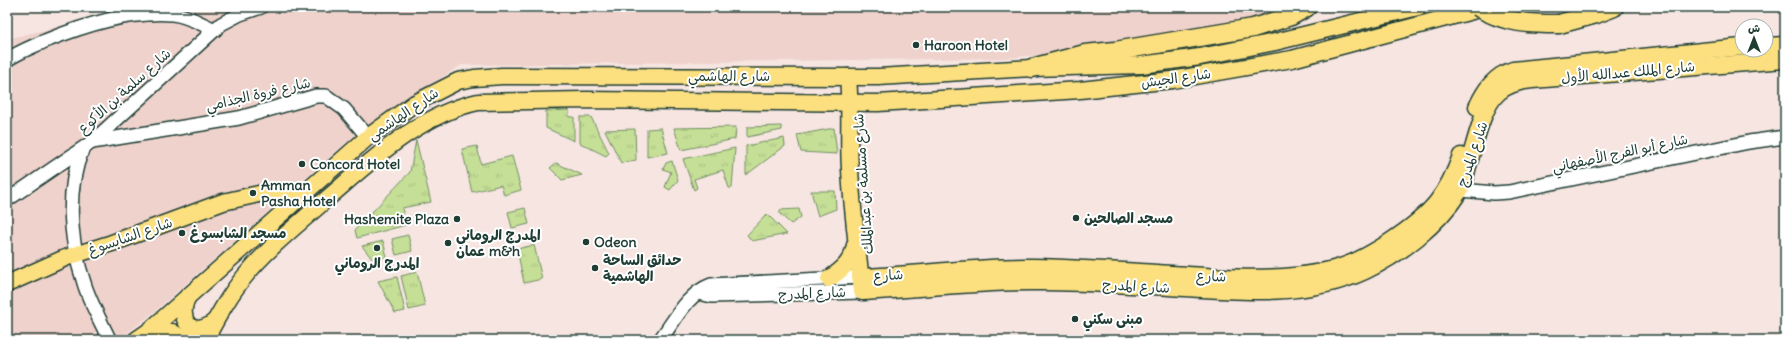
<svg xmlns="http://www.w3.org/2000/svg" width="1792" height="347" font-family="Delius,'Playpen Sans Arabic',sans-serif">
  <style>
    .built { fill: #efd2cc }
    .grass { fill: url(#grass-tufts); stroke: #728e65 }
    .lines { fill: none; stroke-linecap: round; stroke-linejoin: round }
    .minor-casing { stroke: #1f3d34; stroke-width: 16 }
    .major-casing { stroke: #1f3d34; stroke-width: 19 }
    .highway-casing { stroke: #1f3d34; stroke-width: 21 }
    .minor { stroke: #fff; stroke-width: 13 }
    .major { stroke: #fce080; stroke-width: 16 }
    .highway { stroke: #fce080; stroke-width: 18 }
    .highway-bridge-casing { stroke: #1f3d34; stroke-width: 21; stroke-linecap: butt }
    .highway-bridge { stroke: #fce080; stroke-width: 18 }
    .poi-dot { fill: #1f3d34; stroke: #fff; stroke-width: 1.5 }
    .labels { text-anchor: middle; stroke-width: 4; stroke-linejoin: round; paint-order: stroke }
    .poi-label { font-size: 14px; font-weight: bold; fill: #1f3d34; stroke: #fff; text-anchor: start }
    .street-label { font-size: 14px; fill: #1f3d34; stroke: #fff }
  </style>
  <defs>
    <pattern id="grass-tufts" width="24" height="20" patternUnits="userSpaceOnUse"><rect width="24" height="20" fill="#c5df96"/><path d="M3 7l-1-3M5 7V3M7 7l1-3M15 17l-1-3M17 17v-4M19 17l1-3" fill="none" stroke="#a9c082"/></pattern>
  </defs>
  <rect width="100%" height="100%" fill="#f6e5e1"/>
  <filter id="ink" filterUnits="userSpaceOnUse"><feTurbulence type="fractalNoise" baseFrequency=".025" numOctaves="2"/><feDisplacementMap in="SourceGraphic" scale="8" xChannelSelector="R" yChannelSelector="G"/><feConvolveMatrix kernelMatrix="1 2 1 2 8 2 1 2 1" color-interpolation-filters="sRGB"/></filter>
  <g filter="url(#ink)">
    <path class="built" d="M 139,7 L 1293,7 L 1240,26 L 1121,48 L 1005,58 L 461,65 L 353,137 L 154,312 L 119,340 L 7,340 L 7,39 Z"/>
    <g class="grass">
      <path d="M 569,110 L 569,117 L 574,117 L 574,141 L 546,128 L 546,111 Z"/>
      <path d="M 580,117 L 591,117 L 609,153 L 606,156 L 580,143 Z"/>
      <path d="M 781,126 L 782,130 L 747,137 L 747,127 Z"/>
      <path d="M 736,127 L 735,139 L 681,150 L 674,128 Z"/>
      <path d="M 661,128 L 668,153 L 647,157 L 647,129 Z"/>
      <path d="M 834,128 L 837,154 L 801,152 L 797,135 Z"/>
      <path d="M 635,129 L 636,160 L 621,163 L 605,130 Z"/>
      <path d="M 784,138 L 785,146 L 746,175 L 746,146 Z"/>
      <path d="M 416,140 L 431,202 L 402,208 L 406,225 L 357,238 L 355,230 L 410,172 Z"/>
      <path d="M 477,146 L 481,164 L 512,156 L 521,190 L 504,195 L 501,185 L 472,192 L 462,149 Z"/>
      <path d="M 735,148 L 732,188 L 729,188 L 723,170 L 694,179 L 697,188 L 694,190 L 683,159 Z"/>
      <path d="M 672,161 L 678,180 L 670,190 L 665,187 L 671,172 L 663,169 L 666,163 Z"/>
      <path d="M 556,163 L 582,175 L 562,180 L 550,168 Z"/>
      <path d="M 811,191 L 835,191 L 836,209 L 818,216 Z"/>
      <path d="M 525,208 L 529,224 L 512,228 L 508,212 Z"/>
      <path d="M 799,209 L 801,217 L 791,224 L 780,214 L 780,210 Z"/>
      <path d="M 767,214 L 787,234 L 752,241 L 747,235 Z"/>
      <path d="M 408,235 L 412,251 L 396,255 L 392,239 Z"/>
      <path d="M 383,241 L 387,257 L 373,260 L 362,246 Z"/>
      <path d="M 534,245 L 542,279 L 524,283 L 517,249 Z"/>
      <path d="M 417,272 L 425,306 L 409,310 L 401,276 Z"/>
      <path d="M 397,277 L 405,311 L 395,313 L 378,281 Z"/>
    </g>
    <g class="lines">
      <defs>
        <g id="minor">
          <path d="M 7,60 C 18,52 32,47 45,41 C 85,25 128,11 172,14 C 187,15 201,24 215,30"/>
          <path d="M 92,142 L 239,118 L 316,96 L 326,96 L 344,109 L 368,137"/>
          <path d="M 82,150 C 65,193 70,243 85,286 C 91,304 101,322 109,339"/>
          <path d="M 1461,190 L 1494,193 L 1509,192 L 1749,142 L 1785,137"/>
          <path d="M 7,200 L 92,142 L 221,24 L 240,14 L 261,7"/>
          <path d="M 697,293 L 712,296 L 862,292"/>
          <path d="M 660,340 C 675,320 687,294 711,285 L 860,277"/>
        </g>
        <g id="major">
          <path d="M 1766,46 L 1785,45"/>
          <path d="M 848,77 C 851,107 848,138 850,169 C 852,210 858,251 862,292 C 921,289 981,281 1041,282 C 1083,282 1126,285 1169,287 C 1233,291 1305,299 1365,271 C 1402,253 1437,226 1459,192 C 1464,185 1466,174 1468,166 C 1475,144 1482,106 1499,92 C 1508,84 1521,81 1532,80 L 1785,60"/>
          <path d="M 1477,107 C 1485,90 1494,76 1513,70 L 1742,47"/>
          <path d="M 860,277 C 918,275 975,266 1033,267 C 1079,268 1125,271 1171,274 C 1225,277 1281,283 1334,269 C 1365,261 1417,227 1437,202 C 1448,188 1455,173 1461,156"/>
          <path d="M 829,279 C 843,269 852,262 855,245"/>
          <path d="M 7,284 L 65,258 L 112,243 L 223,202 L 263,193 L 279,192 L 304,194"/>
          <path d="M 188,296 C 175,321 194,340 215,321"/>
          <path d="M 149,331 L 172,332 L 185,340"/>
          <path d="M 136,340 L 149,331 L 368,137 L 415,103 L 458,81 L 474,78 L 502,76 L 878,77 L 1032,68 L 1141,65 L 1200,57 L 1275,42 L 1418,7"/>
          <path d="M 205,340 C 217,318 229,295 245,276 C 267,249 296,226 322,203 C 368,164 417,115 478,102 L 585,100 L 878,103 L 1080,90 L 1172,80 L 1292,59 L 1487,7"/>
        </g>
        <g id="highway">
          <path d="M 1559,24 L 1596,14 L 1614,7"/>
          <path d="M 1032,68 L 1085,54 L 1115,51 L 1253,28 L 1291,16 L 1307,7"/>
        </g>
      </defs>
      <use href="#minor" class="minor-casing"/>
      <use href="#major" class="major-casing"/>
      <use href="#highway" class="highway-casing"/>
      <use href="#minor" class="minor"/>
      <use href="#major" class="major"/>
      <use href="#highway" class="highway"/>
      <defs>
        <path id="highway-bridge" d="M 1478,7 C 1503,23 1530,24 1559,24"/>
      </defs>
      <use href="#highway-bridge" class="highway-bridge-casing"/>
      <use href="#highway-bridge" class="highway-bridge"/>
    </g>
  </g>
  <g class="poi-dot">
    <circle cx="916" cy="45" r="4"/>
    <circle cx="302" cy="164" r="4"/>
    <circle cx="253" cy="193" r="4"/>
    <circle cx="1076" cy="218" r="4"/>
    <circle cx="457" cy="219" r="4"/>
    <circle cx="182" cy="233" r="4"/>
    <circle cx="586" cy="242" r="4"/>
    <circle cx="448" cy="243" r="4"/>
    <circle cx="377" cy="248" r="4"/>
    <circle cx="595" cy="268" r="4"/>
    <circle cx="1075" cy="319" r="4"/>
  </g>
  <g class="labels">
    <g class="poi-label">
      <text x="924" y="50">Haroon Hotel</text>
      <text x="310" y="169">Concord Hotel</text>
      <text x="261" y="190">Amman<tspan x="261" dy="16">Pasha Hotel</tspan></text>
      <text x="1084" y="223">مسجد الصالحين</text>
      <text x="449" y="224" text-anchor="end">Hashemite Plaza</text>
      <text x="190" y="238">مسجد الشابسوغ</text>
      <text x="456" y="240">المدرج الروماني<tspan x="456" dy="16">عمان m&amp;h</tspan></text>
      <text x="594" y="247">Odeon</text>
      <text x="603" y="265">حدائق الساحة<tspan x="603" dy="16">الهاشمية</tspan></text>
      <text x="377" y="268" text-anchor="middle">المدرج الروماني</text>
      <text x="1083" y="324">مبنى سكني</text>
    </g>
    <g class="street-label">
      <text transform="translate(1628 72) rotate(-5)" y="5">شارع الملك عبدالله الأول</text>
      <text x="729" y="81">شارع الهاشمي</text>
      <text transform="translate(1176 78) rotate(-8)" y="5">شارع الجيش</text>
      <text transform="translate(124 91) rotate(-42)" y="5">شارع سلمة بن الأكوع</text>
      <text transform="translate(258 94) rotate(-13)" y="5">شارع فروة الجذامي</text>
      <text transform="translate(403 114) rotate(-34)" y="5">شارع الهاشمي</text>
      <text transform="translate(1620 153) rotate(-12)" y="5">شارع أبو الفرج الأصفهاني</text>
      <text transform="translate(1472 154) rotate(-71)" y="5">شارع المدرج</text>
      <text transform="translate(863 184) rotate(-94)" y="5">شارع مسلمة بن عبدالملك</text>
      <text transform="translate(130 236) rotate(-19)" y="5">شارع الشابسوغ</text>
      <text transform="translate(888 275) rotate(-4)" y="5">شارع</text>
      <text transform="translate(1211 276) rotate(2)" y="5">شارع</text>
      <text transform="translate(1136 286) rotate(3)" y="5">شارع المدرج</text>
      <text transform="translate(812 293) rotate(-2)" y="5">شارع المدرج</text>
    </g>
  </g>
  <rect width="1792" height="347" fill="none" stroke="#fff" stroke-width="24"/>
  <rect x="12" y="12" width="1768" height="323" fill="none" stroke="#1f3d34" stroke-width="1.5" filter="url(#ink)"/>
  <g transform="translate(1754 38)"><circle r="19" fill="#ffffff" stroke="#a5b1ae"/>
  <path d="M0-3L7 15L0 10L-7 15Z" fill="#1f3d34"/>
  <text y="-6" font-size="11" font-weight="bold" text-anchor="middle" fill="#1f3d34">ش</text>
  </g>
</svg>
